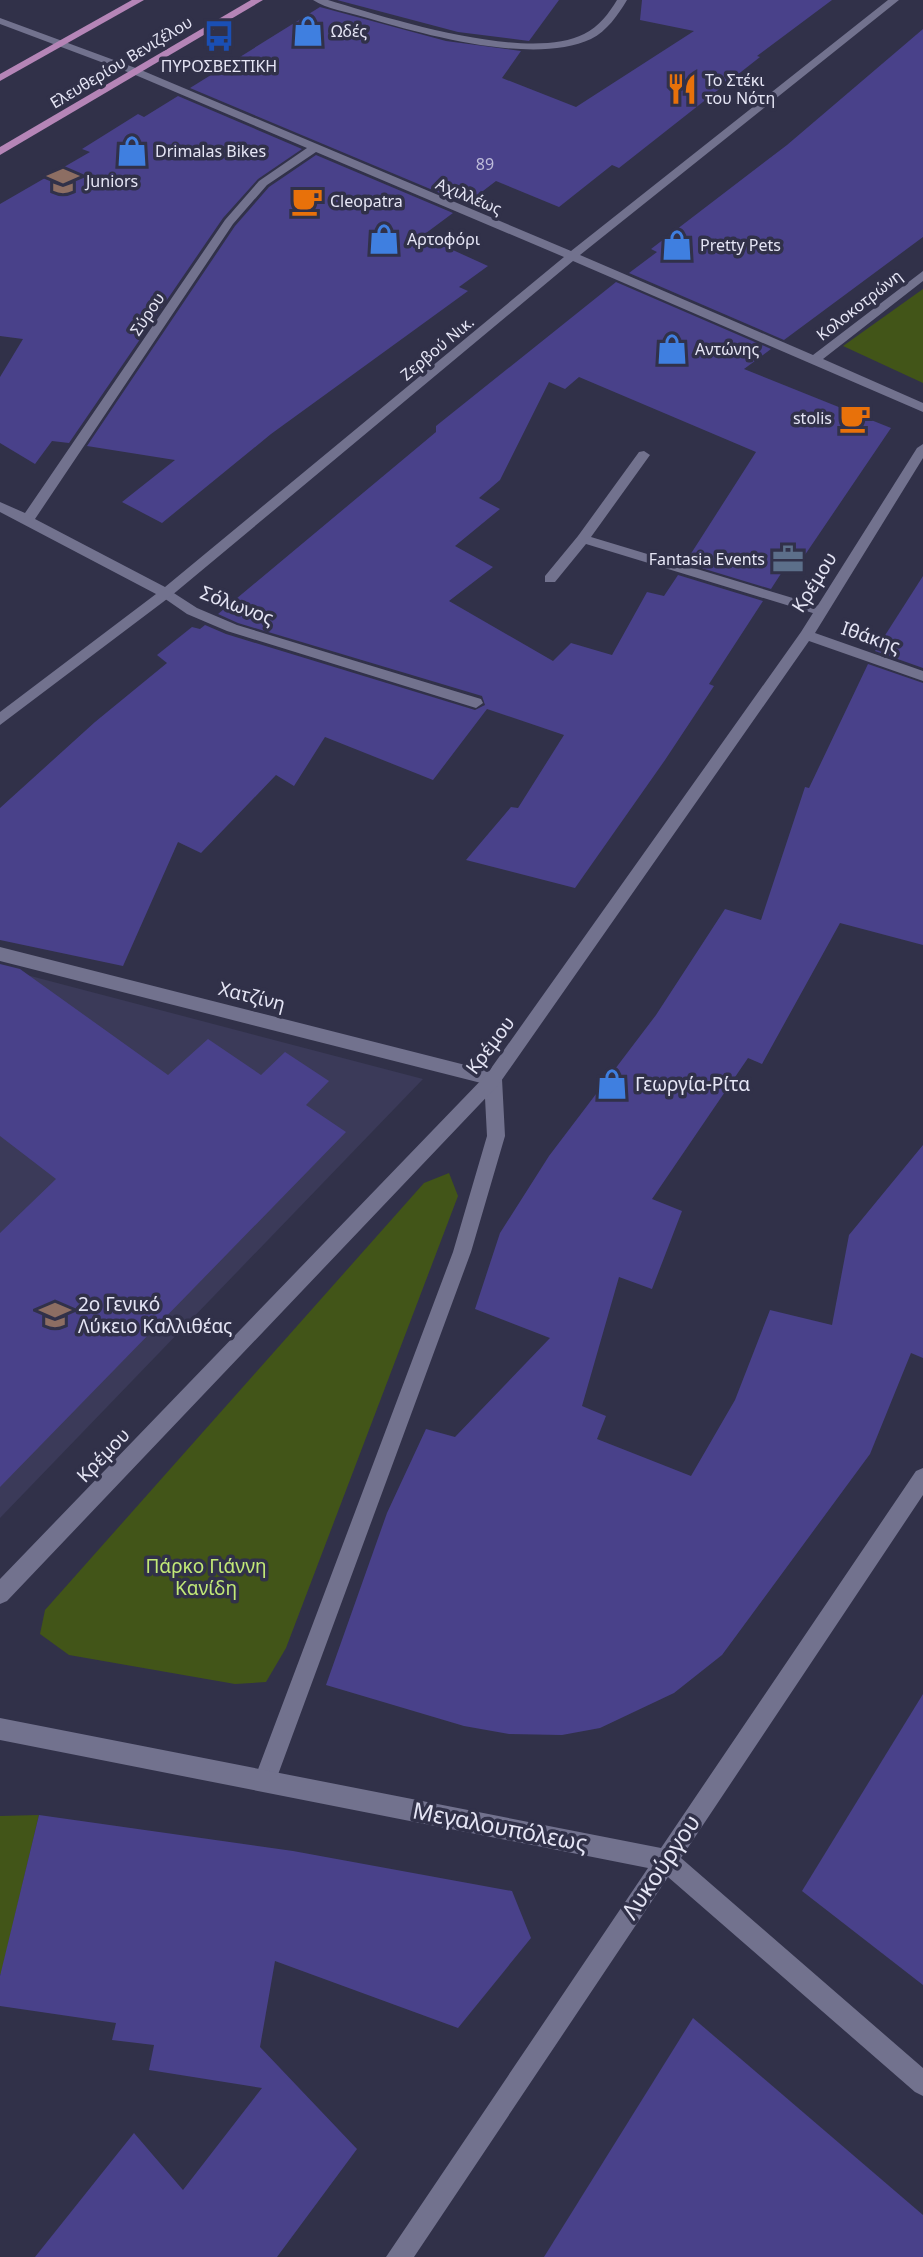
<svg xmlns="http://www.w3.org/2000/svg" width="923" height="2257" font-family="'Noto Sans',sans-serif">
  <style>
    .built { fill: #3b3a59 }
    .green { fill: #425518 }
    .building { fill: #49418a }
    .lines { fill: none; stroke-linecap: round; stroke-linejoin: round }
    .service { fill: #72728e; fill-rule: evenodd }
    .pedestrian { fill: #72728e; fill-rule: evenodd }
    .minor { fill: #72728e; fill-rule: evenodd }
    .primary { fill: #b585b7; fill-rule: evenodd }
    .labels { text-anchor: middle; stroke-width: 7; stroke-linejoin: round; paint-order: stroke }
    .far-poi-label { font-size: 16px; fill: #e5e5f5; stroke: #313149; text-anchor: start }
    .far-street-label { font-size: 16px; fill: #e5e5f5; stroke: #313149 }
    .number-label { font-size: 16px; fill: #bebcda }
    .street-label { font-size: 19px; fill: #e5e5f5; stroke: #313149 }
    .poi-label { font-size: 19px; fill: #e5e5f5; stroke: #313149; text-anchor: start }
    .park-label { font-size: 19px; fill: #c2e977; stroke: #313149 }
    .near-street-label { font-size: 23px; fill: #e5e5f5; stroke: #313149 }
  </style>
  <rect width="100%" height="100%" fill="#313149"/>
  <path class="built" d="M 0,968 L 423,1079 L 0,1518 Z"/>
  <g class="green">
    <path d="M 923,289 L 923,383 L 843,346 Z"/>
    <path d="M 449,1173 L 458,1196 L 286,1648 L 266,1682 L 235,1684 L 69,1655 L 40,1634 L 45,1610 L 424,1183 Z"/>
    <path d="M 39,1815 L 1,1974 L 0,1974 L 0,1816 Z"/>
  </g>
  <g class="building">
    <path d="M 337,0 L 559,0 L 529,41 L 458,32 Z"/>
    <path d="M 642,0 L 832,0 L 757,56 L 760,57 L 619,168 L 612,165 L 559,207 L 496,181 L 466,204 L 190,88 L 320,7 L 446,41 L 521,51 L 502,78 L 576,107 L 694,31 L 640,20 Z"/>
    <path d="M 923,29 L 923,237 L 784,340 L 629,273 L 657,252 L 651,249 L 787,145 Z"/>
    <path d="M 178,96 L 302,149 L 258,179 L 223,218 L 69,443 L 52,441 L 35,464 L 0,443 L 0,377 L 23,339 L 0,336 L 0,204 L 90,152 L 82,149 L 138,114 L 144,117 Z"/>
    <path d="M 316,155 L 453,213 L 422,236 L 488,266 L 459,287 L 468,291 L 271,434 L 162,523 L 122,502 L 175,460 L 87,446 L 235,226 L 269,187 Z"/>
    <path d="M 616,282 L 771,349 L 744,369 L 891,428 L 792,574 L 782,572 L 771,589 L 685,563 L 756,452 L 579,377 L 565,389 L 549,382 L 500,480 L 479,498 L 500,509 L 455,546 L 493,567 L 449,601 L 553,661 L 571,643 L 612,655 L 647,592 L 664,596 L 678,575 L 763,601 L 709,684 L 714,686 L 665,760 L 575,888 L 466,860 L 511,807 L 518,808 L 564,735 L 487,709 L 433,780 L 325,737 L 294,786 L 276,775 L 201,853 L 178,842 L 123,966 L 0,940 L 0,808 L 95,722 L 167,663 L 157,655 L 192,627 L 200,629 L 205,625 L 226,634 L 475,710 L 485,705 L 482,696 L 238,623 L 218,614 L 436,432 L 436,426 Z"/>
    <path d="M 923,576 L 923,668 L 875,651 Z"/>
    <path d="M 868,664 L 923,683 L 923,945 L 840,923 L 762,1064 L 748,1058 L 652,1199 L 682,1211 L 652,1289 L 619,1277 L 582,1406 L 606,1416 L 597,1439 L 691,1476 L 735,1400 L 770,1310 L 832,1325 L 849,1235 L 923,1145 L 923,1358 L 911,1353 L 870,1454 L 722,1655 L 674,1693 L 600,1728 L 562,1735 L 509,1734 L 464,1726 L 326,1685 L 387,1513 L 426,1429 L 455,1437 L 550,1338 L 475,1309 L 500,1233 L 549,1156 L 656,1015 L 725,909 L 761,920 L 805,787 L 809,788 Z"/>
    <path d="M 0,964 L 20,969 L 168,1075 L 208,1039 L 261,1075 L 285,1052 L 329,1081 L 306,1105 L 346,1132 L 0,1487 L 0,1233 L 56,1179 L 0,1136 Z"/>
    <path d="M 923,1694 L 923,1985 L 802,1891 Z"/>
    <path d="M 39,1815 L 293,1851 L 512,1891 L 531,1938 L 458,2028 L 275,1961 L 260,2047 L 357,2149 L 277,2257 L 35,2257 L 134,2133 L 183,2190 L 262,2088 L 149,2070 L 154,2045 L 112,2040 L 116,2023 L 0,2006 L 0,1976 Z"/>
    <path d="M 693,2018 L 923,2215 L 923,2257 L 544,2257 Z"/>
  </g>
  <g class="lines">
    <g class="service">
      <path d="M 313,0 L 328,0 C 387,18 528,63 584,34 C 599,27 609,13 617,0 L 627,0 C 618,15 607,31 591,39 C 534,66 422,34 364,17 C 348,12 326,9 313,0 Z"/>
      <path d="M 644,451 L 650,455 L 591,537 L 826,608 L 826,614 L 816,614 L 586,544 L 555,582 L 545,582 L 545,576 L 578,536 L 639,452 Z"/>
      <path d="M 166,588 L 197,608 L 237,625 L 481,699 L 483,703 L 476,708 L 227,631 L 187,614 L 161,596 L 159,593 Z"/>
      <path d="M 0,947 L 493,1072 L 499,1074 L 502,1079 L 499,1084 L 493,1086 L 0,961 Z"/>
    </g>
    <path class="pedestrian" d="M 493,1072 L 499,1074 L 502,1079 L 505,1136 L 471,1252 L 276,1780 L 273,1788 L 265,1791 L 257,1788 L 254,1780 L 453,1252 L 487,1136 L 484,1079 L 487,1074 Z"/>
    <g class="minor">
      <path d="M 888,0 L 899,0 L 580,255 L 813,355 L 923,271 L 923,281 L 823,359 L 923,403 L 923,412 L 573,261 L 171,596 L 0,725 L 0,712 L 156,594 L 0,512 L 0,502 L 25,513 L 225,220 L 259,181 L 307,148 L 133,74 L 0,24 L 0,18 L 141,70 L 571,251 ZM 316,152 L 564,257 L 165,587 L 35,519 L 233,224 L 267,185 Z"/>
      <path d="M 923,444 L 923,458 L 815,633 L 923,671 L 923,681 L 809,641 L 499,1084 L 7,1601 L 0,1604 L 0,1579 L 487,1074 L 801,632 L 917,448 Z"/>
      <path d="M 923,1468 L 923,1495 L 681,1858 L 923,2068 L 923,2096 L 915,2092 L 668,1877 L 414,2257 L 386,2257 L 648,1868 L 0,1740 L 0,1718 L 661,1848 L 916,1471 Z"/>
    </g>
    <g class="primary">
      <path d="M 132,0 L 144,0 L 0,81 L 0,74 Z"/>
      <path d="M 251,0 L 263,0 L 0,155 L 0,147 Z"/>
    </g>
  </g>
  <defs>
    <symbol id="shop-bare" viewBox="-9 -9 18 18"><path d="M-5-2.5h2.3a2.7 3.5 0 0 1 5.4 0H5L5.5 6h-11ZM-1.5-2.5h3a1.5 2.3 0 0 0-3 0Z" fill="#3f7fe0" stroke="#313149" stroke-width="2.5" paint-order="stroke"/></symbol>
    <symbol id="bus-bare" viewBox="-9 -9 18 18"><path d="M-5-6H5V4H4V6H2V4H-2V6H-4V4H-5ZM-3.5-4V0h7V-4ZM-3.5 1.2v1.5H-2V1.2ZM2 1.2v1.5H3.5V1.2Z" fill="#1a4fb4" stroke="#313149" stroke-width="2.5" paint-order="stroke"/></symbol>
    <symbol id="restaurant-bare" viewBox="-9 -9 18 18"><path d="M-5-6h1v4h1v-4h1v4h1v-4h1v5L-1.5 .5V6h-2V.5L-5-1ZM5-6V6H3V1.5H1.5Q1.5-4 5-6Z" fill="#e8710a" stroke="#313149" stroke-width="2.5" paint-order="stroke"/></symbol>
    <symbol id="school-bare" viewBox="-9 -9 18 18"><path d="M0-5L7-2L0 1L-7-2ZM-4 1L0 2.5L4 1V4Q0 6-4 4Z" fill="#8d6e63" stroke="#313149" stroke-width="2.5" paint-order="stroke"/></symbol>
    <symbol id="cafe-bare" viewBox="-9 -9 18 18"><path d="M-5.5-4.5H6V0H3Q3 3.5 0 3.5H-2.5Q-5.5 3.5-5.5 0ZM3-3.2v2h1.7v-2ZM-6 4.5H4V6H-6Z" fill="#e8710a" stroke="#313149" stroke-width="2.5" paint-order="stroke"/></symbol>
    <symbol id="office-bare" viewBox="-9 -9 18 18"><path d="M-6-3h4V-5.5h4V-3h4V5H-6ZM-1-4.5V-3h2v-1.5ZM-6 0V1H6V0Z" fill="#5c6f8a" stroke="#313149" stroke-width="2.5" paint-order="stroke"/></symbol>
  </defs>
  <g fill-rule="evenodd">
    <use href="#shop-bare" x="286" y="9" width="44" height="44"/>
    <use href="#bus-bare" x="197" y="14" width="44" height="44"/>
    <use href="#restaurant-bare" x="660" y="67" width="44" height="44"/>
    <use href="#shop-bare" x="110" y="129" width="44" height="44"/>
    <use href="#school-bare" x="41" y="159" width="44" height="44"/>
    <use href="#cafe-bare" x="285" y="179" width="44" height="44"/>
    <use href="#shop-bare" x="362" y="217" width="44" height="44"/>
    <use href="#shop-bare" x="655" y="223" width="44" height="44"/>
    <use href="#shop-bare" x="650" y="327" width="44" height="44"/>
    <use href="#cafe-bare" x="833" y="396" width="44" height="44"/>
    <use href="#office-bare" x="766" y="537" width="44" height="44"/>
    <use href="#shop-bare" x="590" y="1062" width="44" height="44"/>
    <use href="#school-bare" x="33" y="1293" width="44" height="44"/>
  </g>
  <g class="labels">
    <g class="far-poi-label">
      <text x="331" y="37">Ωδές</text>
      <text x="219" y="72" text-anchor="middle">ΠΥΡΟΣΒΕΣΤΙΚΗ</text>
      <text x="705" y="86">Το Στέκι<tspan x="705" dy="18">του Νότη</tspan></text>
      <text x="155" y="157">Drimalas Bikes</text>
      <text x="86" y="187">Juniors</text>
      <text x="330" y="207">Cleopatra</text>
      <text x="407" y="245">Αρτοφόρι</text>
      <text x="700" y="251">Pretty Pets</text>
      <text x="695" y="355">Αντώνης</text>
      <text x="832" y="424" text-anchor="end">stolis</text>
      <text x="765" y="565" text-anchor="end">Fantasia Events</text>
    </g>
    <g class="far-street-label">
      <text transform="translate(121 62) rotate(-31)" y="6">Ελευθερίου Βενιζέλου</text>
      <text transform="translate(469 196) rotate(23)" y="6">Αχιλλέως</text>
      <text transform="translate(859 305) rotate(-38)" y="6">Κολοκοτρώνη</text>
      <text transform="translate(147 314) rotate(-56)" y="6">Σύρου</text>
      <text transform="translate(437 348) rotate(-40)" y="6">Ζερβού Νικ.</text>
    </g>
    <g class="number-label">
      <text x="485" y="170">89</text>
    </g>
    <g class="street-label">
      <text transform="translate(814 582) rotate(-58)" y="7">Κρέμου</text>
      <text transform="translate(237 605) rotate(21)" y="7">Σόλωνος</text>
      <text transform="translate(871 637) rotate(19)" y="7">Ιθάκης</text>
      <text transform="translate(252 996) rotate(14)" y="7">Χατζίνη</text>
      <text transform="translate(490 1045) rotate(-53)" y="7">Κρέμου</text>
      <text transform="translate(103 1455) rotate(-46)" y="7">Κρέμου</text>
    </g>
    <g class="poi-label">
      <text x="635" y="1091">Γεωργία-Ρίτα</text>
      <text x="78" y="1311">2ο Γενικό<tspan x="78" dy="22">Λύκειο Καλλιθέας</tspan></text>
    </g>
    <g class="park-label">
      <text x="206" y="1573">Πάρκο Γιάννη<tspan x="206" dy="22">Κανίδη</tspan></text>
    </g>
    <g class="near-street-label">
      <text transform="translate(500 1827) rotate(11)" y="8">Μεγαλουπόλεως</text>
      <text transform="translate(661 1867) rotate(-56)" y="8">Λυκούργου</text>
    </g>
  </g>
</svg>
